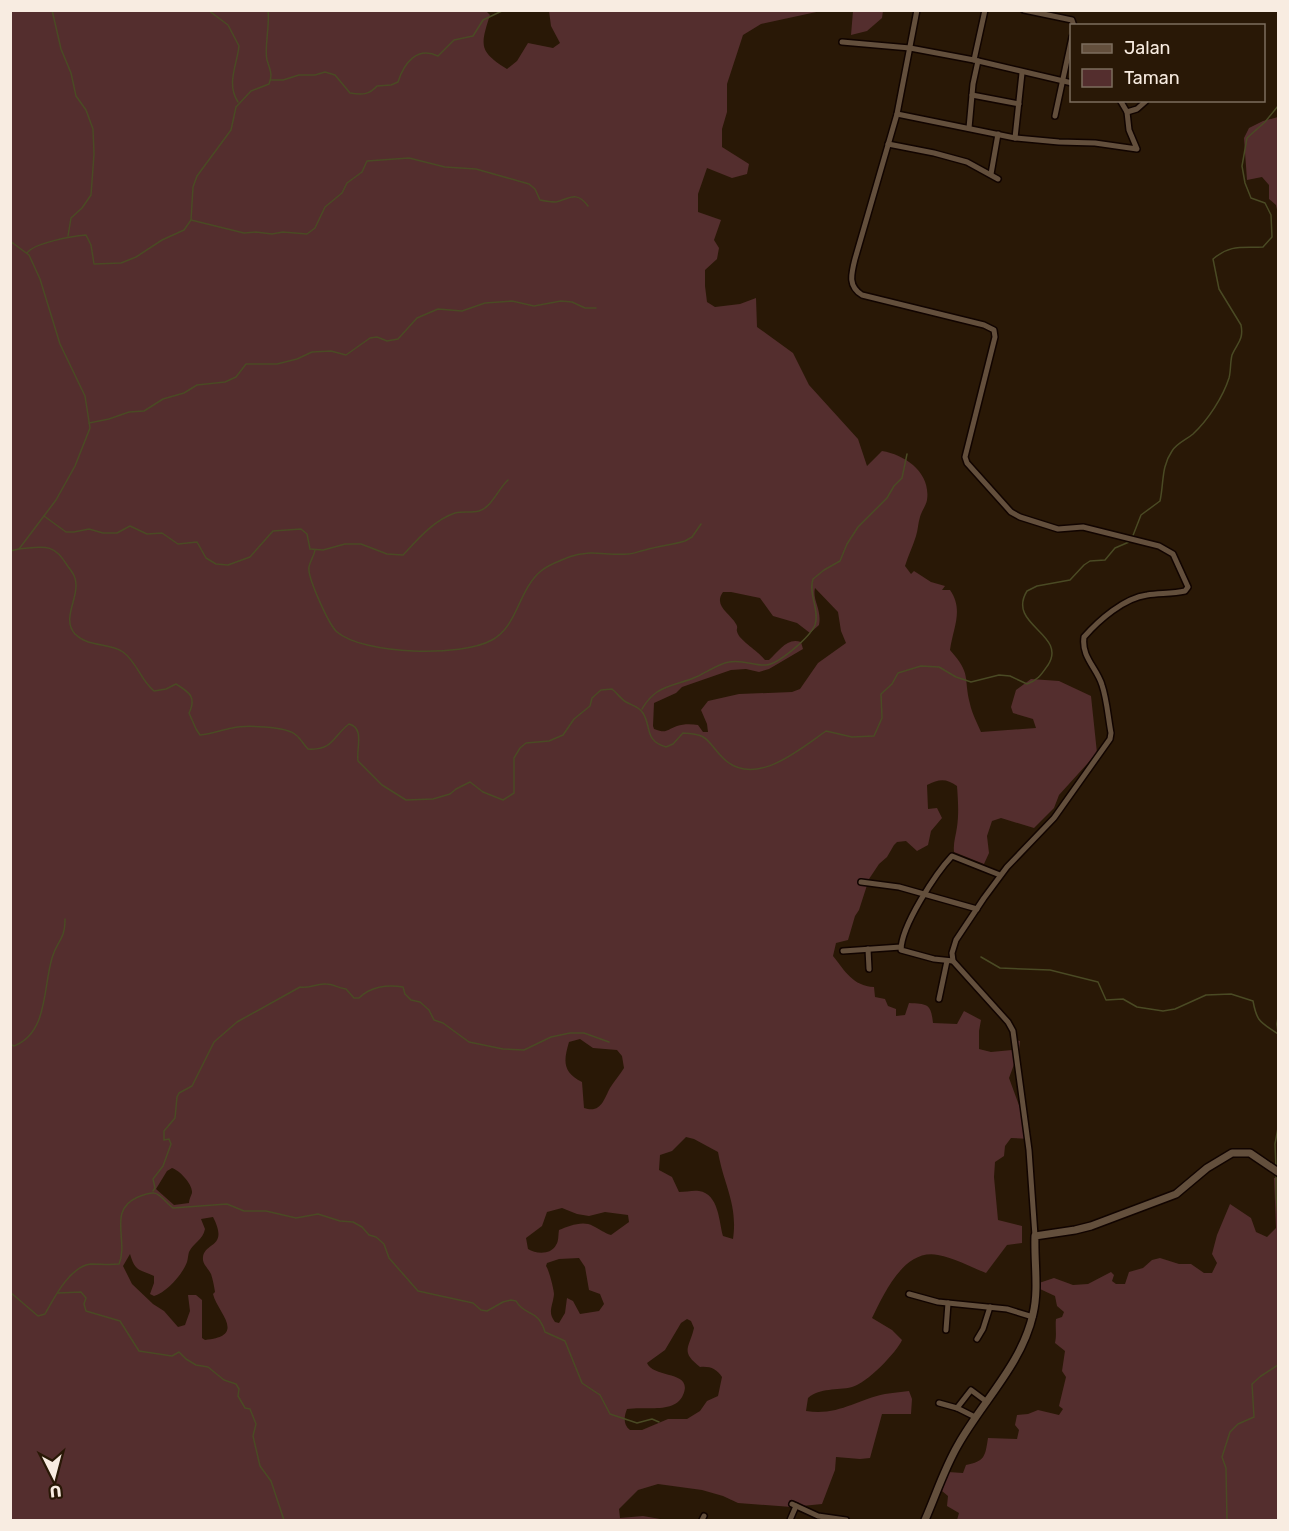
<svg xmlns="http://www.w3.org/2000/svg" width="1289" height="1531" font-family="Rubik,sans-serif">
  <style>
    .green { fill: #542e2e; fill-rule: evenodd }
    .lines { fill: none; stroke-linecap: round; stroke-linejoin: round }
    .stream { stroke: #4a4a24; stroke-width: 1.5 }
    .minor-casing { stroke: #110400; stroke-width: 8 }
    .secondary-casing { stroke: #110400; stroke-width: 10 }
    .minor { stroke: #634f3c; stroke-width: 5 }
    .secondary { stroke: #634f3c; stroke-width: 7 }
  </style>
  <rect width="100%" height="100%" fill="#291806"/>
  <g class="green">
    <path d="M 10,11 L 486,11 L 490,15 C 480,46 479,51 507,69 L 517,61 L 528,43 L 553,48 L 560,43 L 551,26 L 549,11 L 821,11 L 761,24 L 743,35 L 727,84 L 727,112 L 722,129 L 722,147 L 749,164 L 747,174 L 732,178 L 707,168 L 698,194 L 698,212 L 721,220 L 714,240 L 719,248 L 717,259 L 705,270 L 705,286 L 707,302 L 715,307 L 740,304 L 756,298 L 757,327 L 793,353 L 809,385 L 858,439 L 867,466 L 882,451 C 906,455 931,473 927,500 C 926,506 921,512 920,517 C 918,523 918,530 916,536 C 913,546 908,556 905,566 L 911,574 L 914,571 L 931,582 L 945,586 L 942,590 L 950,590 C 964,610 953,628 950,650 C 972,675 963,676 970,704 C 972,713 977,723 981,732 L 1036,728 L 1033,719 L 1013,713 L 1011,707 L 1016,690 L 1031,679 L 1059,681 L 1091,696 L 1097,753 L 1059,795 L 1054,808 L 1034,828 L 1001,818 L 992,821 L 987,836 L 989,853 L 984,864 L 954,852 C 953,843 956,835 957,827 C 959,813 958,800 957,786 C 946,778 939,779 927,785 L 928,809 L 937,808 L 942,818 L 931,831 L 928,845 L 917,851 L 906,841 L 897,842 L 894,845 L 887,857 L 879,864 L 869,879 L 859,910 L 855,916 L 848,940 L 836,943 L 833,956 C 845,971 853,986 874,987 L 875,997 L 885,999 L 888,1006 L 896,1009 L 896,1016 L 905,1015 L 909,1003 C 928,1004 931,1004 933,1023 L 957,1024 L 964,1011 L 981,1020 L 979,1031 L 979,1049 L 991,1052 L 1012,1050 L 1012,1039 L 1020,1041 L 1019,1051 L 1009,1078 L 1020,1108 L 1027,1109 L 1031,1139 L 1011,1138 L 1005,1146 L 1004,1156 L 995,1162 L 994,1177 L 998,1220 L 1022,1226 L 1022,1243 L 1007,1245 L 986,1273 C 971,1267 954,1258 938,1255 C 904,1248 884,1294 872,1318 L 892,1330 L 902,1340 C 897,1352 866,1384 852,1387 C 836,1391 821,1387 808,1398 L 806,1411 C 838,1416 856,1400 885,1394 C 892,1393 901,1392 909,1391 L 912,1399 L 911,1414 L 882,1414 L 870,1458 L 860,1459 L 836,1457 L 835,1470 L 822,1504 L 792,1507 L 738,1503 L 723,1496 L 702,1490 L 658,1484 L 638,1490 L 619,1509 L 620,1518 L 643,1516 L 666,1520 L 11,1520 ZM 815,588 L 838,612 L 841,631 L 846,643 L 818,663 L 800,689 L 792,692 L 739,694 L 708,701 L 701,710 L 707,724 L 708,732 L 703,732 L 698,725 C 691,724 683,724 677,726 C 666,730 667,734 654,729 L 653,726 L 654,703 L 676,693 L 682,687 L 731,670 L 746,669 L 759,672 L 769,669 L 803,649 L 801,642 C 787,637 779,651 769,660 L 765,660 C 759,652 741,641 738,634 C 735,628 739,629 736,624 C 730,613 713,606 723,592 L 731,592 L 760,598 L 773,616 L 797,623 L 810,633 L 819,625 C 822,609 812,600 815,588 ZM 580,1039 L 593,1048 L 617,1050 L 622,1056 L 624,1068 C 620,1075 614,1081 610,1088 C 604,1099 601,1114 584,1108 L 582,1082 C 563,1072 563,1062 569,1042 ZM 686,1137 L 694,1139 L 718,1152 C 724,1186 738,1204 733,1239 L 723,1236 C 719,1222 719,1194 699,1191 C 693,1190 686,1192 679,1192 L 672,1177 L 659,1170 L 660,1155 L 672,1151 ZM 172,1168 C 179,1170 193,1184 192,1193 C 191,1196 189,1199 189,1203 L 174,1205 L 156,1189 L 167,1171 ZM 562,1208 L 577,1214 L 589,1216 L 605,1212 L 628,1215 L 629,1222 L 611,1235 C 604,1233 600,1229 593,1226 C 583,1220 569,1226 559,1230 C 558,1235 559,1241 556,1245 C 551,1255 536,1254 528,1249 L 526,1238 L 542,1226 L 547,1212 ZM 213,1217 C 229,1248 205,1242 203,1257 C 202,1264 208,1268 211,1274 C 213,1280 214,1286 215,1292 L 213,1294 C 217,1312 248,1336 205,1340 L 202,1338 L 202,1300 L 196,1295 L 188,1295 L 190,1311 L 185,1325 L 178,1327 L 164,1311 L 153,1304 L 132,1284 L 123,1266 L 130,1254 C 135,1271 138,1269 154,1276 L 154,1283 L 150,1294 L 154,1296 C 167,1292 182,1275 187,1262 C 188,1259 188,1255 189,1252 C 193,1243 203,1240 205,1229 L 201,1219 ZM 579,1258 L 585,1267 L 589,1290 L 600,1294 L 604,1304 L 599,1311 L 580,1314 L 573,1301 L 567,1298 L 565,1313 L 559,1323 L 555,1322 C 547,1312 553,1306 554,1294 C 554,1290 549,1270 546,1266 L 547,1263 L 559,1259 ZM 687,1319 L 691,1321 L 694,1328 C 689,1349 680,1351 700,1367 C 710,1366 717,1369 722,1377 L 718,1396 L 707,1401 L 700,1411 L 687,1419 L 668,1419 L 642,1430 L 630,1430 C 623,1425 624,1416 627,1409 C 645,1406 675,1414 683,1395 C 694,1370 654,1379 647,1363 L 665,1350 L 681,1323 Z"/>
    <path d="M 853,11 L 883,11 L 882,18 L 867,31 L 851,35 Z"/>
    <path d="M 1278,117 L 1278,214 L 1276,205 L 1269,199 L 1269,185 L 1262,177 L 1247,180 L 1244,138 L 1249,128 L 1263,121 Z"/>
    <path d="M 1274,1178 L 1278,1178 L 1278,1520 L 957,1520 L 959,1513 L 947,1506 L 948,1496 L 942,1491 L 948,1472 L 963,1473 L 966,1465 C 985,1461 985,1457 988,1438 L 1017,1439 L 1019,1430 L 1015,1425 L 1017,1415 L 1028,1414 L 1038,1410 L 1059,1415 L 1063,1409 L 1059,1406 L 1066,1377 L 1062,1371 L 1065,1351 L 1055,1343 C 1057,1334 1055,1327 1056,1319 L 1062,1317 L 1064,1312 L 1057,1306 L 1055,1296 L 1040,1289 L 1039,1283 L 1054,1278 L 1073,1285 L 1088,1284 L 1111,1272 L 1114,1275 L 1112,1281 L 1116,1284 L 1125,1284 L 1129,1272 L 1143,1268 L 1152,1260 L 1160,1258 L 1179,1264 L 1191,1264 L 1204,1273 L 1212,1273 L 1217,1263 L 1212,1254 L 1217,1235 L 1230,1204 L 1251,1218 L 1256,1232 L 1267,1237 L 1276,1228 Z"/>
  </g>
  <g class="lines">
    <g class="stream">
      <path d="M 52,10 L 61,49 L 71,73 L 76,96 L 86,110 L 93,129 L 94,154 L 91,195 L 82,208 L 71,218 L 68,236"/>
      <path d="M 208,10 L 228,25 L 239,46 C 237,65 226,84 238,102"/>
      <path d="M 271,80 L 283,80 L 299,75 L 315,75 L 325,72 L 335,75 L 350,93 C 362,95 369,95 377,86 L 391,85 L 398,82 C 404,63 417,46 438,56 L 454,40 L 473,36 L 483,20 L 504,10"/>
      <path d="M 191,220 L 244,233 L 256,232 L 272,234 L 283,232 L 307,234 L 315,228 L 325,207 L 342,193 L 347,183 L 362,172 L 367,161 L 409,158 L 445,167 L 476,169 L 529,184 L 535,189 L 540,200 C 545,201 550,202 556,202 C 569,199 576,190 588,206"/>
      <path d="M 10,241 L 29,255 L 40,279 L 60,344 L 85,396 L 90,428 L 75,466 L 56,500 L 19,549 L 10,551"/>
      <path d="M 27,253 C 34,243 72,236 86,235 L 91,245 L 94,264 L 121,263 L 136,257 L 162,240 L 184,230 L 191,220 L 193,187 L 197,176 L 231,130 L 236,107 L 251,91 L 269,84 C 273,74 270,70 267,60 C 264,49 270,26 268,10"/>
      <path d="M 89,423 L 109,419 L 129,412 L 144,411 L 163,399 L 184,393 L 197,385 L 225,382 L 236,377 L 246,364 L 277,364 L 297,359 L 312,352 L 331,351 L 346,355 L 370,338 L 377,337 L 387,341 L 398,339 L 417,318 L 438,309 L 462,311 L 485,303 L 512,301 L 534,306 L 561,301 L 572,302 L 585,308 L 596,308"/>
      <path d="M 44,516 L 66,532 L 74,532 L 89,529 L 103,533 L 117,533 L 130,526 L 147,534 L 162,533 L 178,544 L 197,542 L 206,558 L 216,564 L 228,565 L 250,557 L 273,531 L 301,529 L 307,534 L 310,549 L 323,550 L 345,544 L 361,544 L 387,554 L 403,555 C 418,539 434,520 455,513 C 463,511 471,513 479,511 C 492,507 498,489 508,480"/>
      <path d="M 1132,538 L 1141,515 L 1160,501 C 1164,483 1161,467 1172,451 C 1177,443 1186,440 1193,434 C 1208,420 1223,397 1229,378 C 1231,371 1230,363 1232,355 C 1237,343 1244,340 1241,325 L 1219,289 L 1213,259 C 1231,244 1242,248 1263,247 L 1272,237 L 1271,215 L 1265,203 L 1251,198 L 1245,183 L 1242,166 L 1247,138 L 1265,122 L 1278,106"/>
      <path d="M 19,549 C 43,547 53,542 67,565 C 72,572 76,576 76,585 C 77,600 62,620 75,634 C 89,648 109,642 123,652 C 137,662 141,681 154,691 L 166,689 L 176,684 C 189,692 197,697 189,713 L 196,729 L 200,735 C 212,734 221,730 232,728 C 245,725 286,726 296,735 C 301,739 304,745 308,749 C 333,751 333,736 349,724 C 365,728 356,749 358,761 L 382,785 L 406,800 L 433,799 L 450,794 L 456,789 L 470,782 L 483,792 L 503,800 L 514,793 L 514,758 L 520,748 L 526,743 L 549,741 L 563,735 L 574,719 L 590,706 L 592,698 L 601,690 L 612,689 C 617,693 621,699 626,702 C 633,706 638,706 643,713 C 652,728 644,740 666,747 L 673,744 L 683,733 C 711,734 706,742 724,759 C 755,788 799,750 826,731 L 852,737 L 874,736 L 882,718 L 881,694 L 892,684 L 898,673 L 921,666 L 939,667 L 956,677 L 971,682 L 999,675 L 1010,676 L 1027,684 C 1038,680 1041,675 1048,665 C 1068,634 1006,625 1027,591 L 1037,586 L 1070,580 L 1084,565 L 1090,561 L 1105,560 L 1115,548 L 1129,542"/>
      <path d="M 315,550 C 314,556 310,561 309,567 C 307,577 329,625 337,632 C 364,655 462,657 492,640 C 518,626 518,590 541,571 C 549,564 560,561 569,557 C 589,549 607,556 628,554 C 634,554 639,551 645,550 C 658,546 672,545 685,541 L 692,537 L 701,524"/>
      <path d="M 642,709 C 646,702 650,697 657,692 C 669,684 683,683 696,677 C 707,672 718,664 729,662 C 742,659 754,666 766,665 C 779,664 810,637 815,625 C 820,610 808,594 813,579 L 824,570 L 840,561 L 847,544 L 858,527 L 887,498 L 894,486 L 902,478 L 907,454"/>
      <path d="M 981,957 L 1000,968 L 1050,970 L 1098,982 L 1106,1000 L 1123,999 L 1137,1007 L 1163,1011 L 1175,1009 L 1206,995 L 1231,994 L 1253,1001 C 1257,1023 1261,1022 1278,1034"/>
      <path d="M 1278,1033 L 1277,1024 L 1278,1017"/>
      <path d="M 10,1044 L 14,1046 C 48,1033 43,988 52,958 C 57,940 65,941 65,919"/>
      <path d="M 1276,1168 L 1275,1144 L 1278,1128"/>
      <path d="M 1276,1173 L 1276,1195 L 1278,1218"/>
      <path d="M 153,1191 L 155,1188 L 153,1179 L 163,1166 L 171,1144 L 169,1139 L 164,1140 L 164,1131 L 175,1118 L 177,1097 L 179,1093 L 192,1086 L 214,1042 L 237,1022 L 300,987 C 309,989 317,983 326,984 C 333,984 338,988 346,989 L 354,998 L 359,998 C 370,987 387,984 403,987 L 405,994 L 411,1000 L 420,1002 L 429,1010 L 434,1020 L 443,1023 L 469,1042 L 503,1049 L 524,1050 L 551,1037 L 570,1033 L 584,1033 L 609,1042"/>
      <path d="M 10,1292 L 38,1316 L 45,1314 C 54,1298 70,1266 91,1264 C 101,1264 109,1265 119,1264 C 129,1241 107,1210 138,1197 C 160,1188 157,1195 173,1208 L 227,1204 L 244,1211 L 266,1211 L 296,1218 L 318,1214 L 340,1221 L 353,1222 L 362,1227 L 369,1235 L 376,1237 L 384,1244 L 389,1258 L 418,1291 L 473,1303 L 481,1310 L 487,1311 L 503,1302 L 511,1300 L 516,1301 C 525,1317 538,1308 545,1332 L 565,1341 L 582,1383 L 600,1395 L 610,1414 L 637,1423 L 652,1419 L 659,1422"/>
      <path d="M 58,1293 L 81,1292 L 86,1298 L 84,1304 L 86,1311 L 120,1321 L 139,1351 L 172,1356 L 179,1352 L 186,1359 L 196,1365 L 208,1367 L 224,1380 L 236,1384 L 239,1389 L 238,1396 L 245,1408 L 250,1409 L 256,1424 L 253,1436 L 260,1466 L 271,1481 L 284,1520"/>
      <path d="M 1227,1520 L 1226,1468 L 1222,1457 L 1230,1432 L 1238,1424 L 1254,1417 L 1252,1384 L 1261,1376 L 1278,1365"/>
    </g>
    <defs>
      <g id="minor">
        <path d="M 917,10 L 897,114 L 855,259 C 851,275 848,286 862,295 L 984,325 L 994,330 L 995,337 L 965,457 L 967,463 L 1011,512 L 1020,517 L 1058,529 L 1083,527 L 1159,546 L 1173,554 L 1188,587 L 1185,591 C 1172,594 1159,593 1147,595 C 1124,598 1099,620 1084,637 C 1081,657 1097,668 1102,685 C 1107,700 1108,717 1111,733 L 1110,739 L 1054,818 L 1007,867 L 984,898 L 956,940 L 952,953 L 953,961 L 1008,1022 L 1013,1031 L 1029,1150 L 1035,1236"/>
        <path d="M 1024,10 L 1072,20 L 1074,26"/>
        <path d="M 842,42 L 910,48 L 974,60 L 1072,83"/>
        <path d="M 974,60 L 985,10"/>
        <path d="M 972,95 L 1019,104"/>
        <path d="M 1120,100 L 1127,112 L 1137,109 L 1146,101"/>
        <path d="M 897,114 L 1015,138 L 1059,142 L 1095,143 L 1137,149 L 1129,130 L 1127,112"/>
        <path d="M 1055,116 L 1072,37"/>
        <path d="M 969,128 L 973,84 L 978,61"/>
        <path d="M 1015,138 L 1022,73"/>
        <path d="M 888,144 L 934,153 L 967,162 L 998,179"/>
        <path d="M 991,174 L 998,134"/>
        <path d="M 861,882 L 899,887 L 977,909"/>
        <path d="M 868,949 L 869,969"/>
        <path d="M 843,951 L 901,947"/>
        <path d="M 953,961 L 934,959 L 901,950 C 901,926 936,873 952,856 L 1000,875"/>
        <path d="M 939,999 L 947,961"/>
        <path d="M 909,1294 L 938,1302 L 1007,1309 L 1033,1317"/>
        <path d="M 946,1330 L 948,1303"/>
        <path d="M 977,1339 L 983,1329 L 990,1307"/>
        <path d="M 939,1403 L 957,1408"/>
        <path d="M 975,1417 L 957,1408 L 971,1390 L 987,1402"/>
        <path d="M 792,1504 L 818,1516 L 846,1520"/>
        <path d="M 702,1520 L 704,1516"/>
        <path d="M 790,1520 L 796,1506"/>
      </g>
      <path id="secondary" d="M 925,1520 C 936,1495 944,1469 958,1445 C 982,1402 1022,1364 1033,1314 C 1039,1289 1034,1262 1035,1236 L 1075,1230 L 1091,1226 L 1176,1194 L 1207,1168 L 1232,1153 L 1250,1153 L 1278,1172"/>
    </defs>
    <use href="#minor" class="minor-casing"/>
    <use href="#secondary" class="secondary-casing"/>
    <use href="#minor" class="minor"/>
    <use href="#secondary" class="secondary"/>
  </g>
  <rect width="1289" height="1531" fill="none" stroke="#f8ece1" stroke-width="24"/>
  <rect x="1070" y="24" width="195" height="78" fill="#291806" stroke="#7c6d5e" stroke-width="1.5"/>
  <rect x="1082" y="44" width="30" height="9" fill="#634f3c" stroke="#7c6d5e" stroke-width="1.5"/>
  <text x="1124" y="54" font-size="18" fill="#f8ece1">Jalan</text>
  <rect x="1082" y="69" width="30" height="18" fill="#542e2e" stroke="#7c6d5e" stroke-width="1.5"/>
  <text x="1124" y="84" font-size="18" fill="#f8ece1">Taman</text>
  <g transform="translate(54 1477) rotate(174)" stroke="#291806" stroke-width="4.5" paint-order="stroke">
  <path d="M0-4.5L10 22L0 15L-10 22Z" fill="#f8ece1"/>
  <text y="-9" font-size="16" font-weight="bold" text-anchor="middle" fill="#f8ece1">U</text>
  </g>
</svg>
